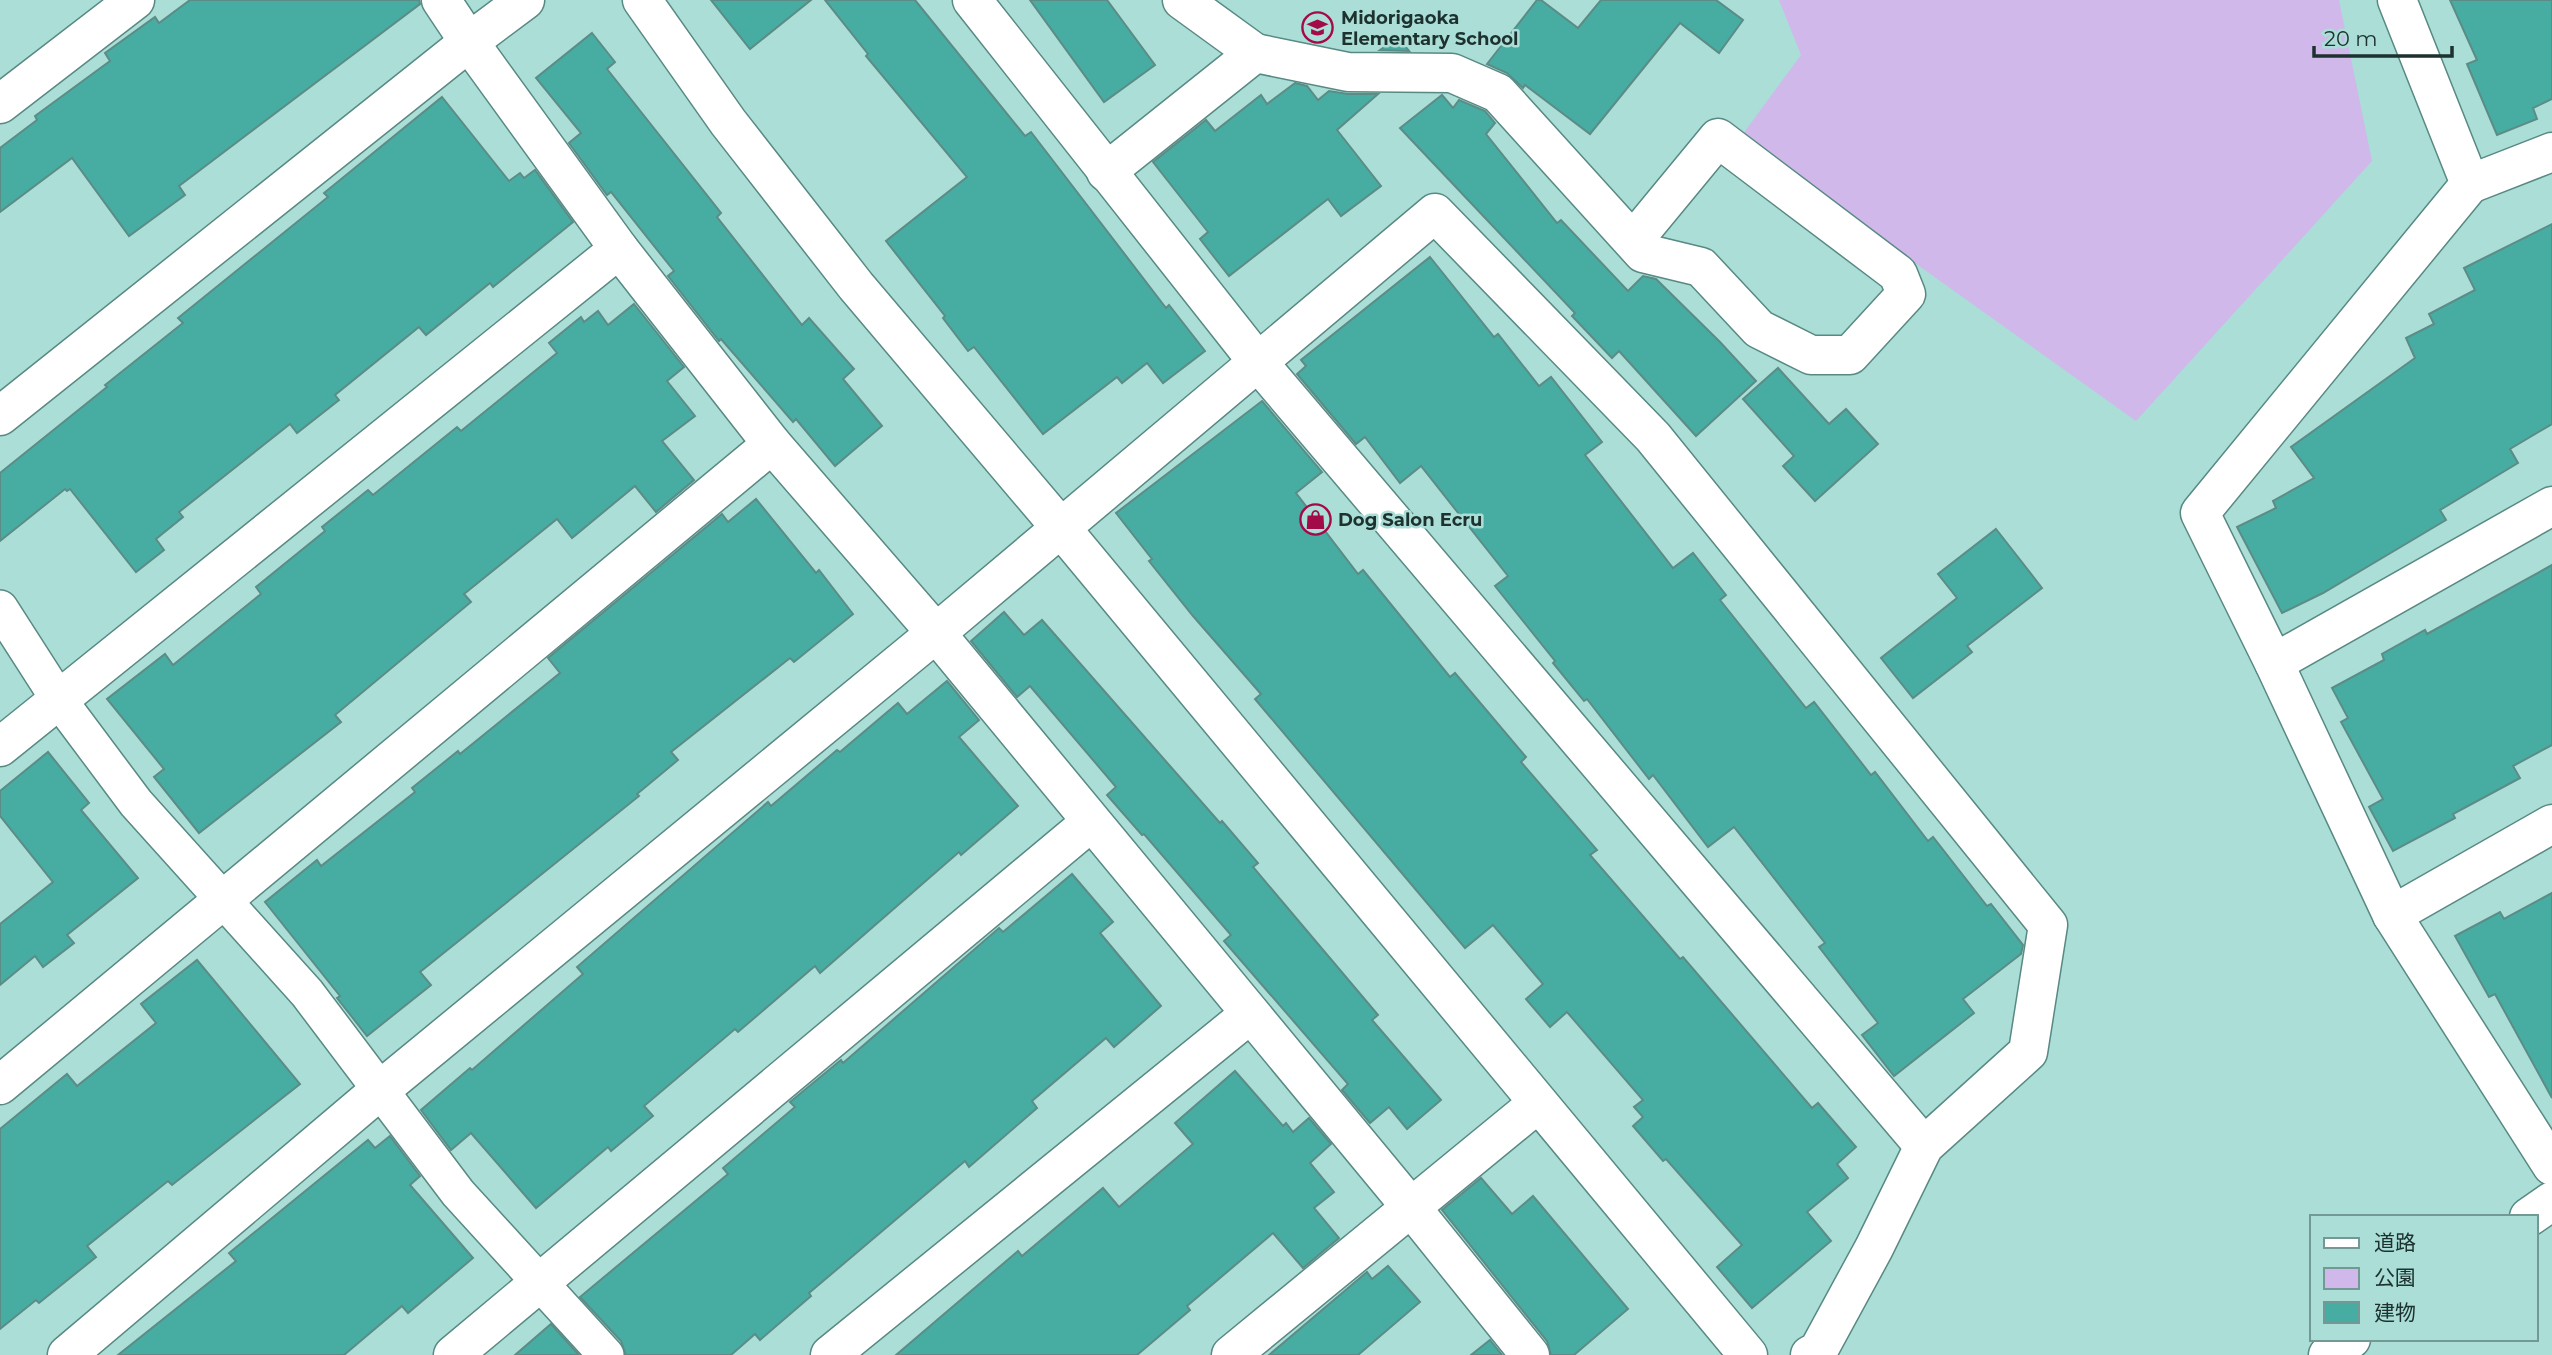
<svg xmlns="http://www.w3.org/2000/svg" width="2552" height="1355" font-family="Montserrat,'Noto Sans JP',sans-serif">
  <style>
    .green { fill: #d0b8eb }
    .building { fill: #47ada3; stroke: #5b8c86; stroke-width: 2 }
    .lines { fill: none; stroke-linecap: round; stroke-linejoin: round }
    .pedestrian-casing { stroke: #588983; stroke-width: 38 }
    .minor-casing { stroke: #588983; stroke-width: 41 }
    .pedestrian { stroke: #fff; stroke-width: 35 }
    .minor { stroke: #fff; stroke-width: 38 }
    .labels { text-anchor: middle; stroke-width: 5; stroke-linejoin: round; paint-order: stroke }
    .poi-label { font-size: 18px; font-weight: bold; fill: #1d312f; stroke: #aaded7; text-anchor: start }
  </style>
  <rect width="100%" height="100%" fill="#aaded7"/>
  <path class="green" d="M 1779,0 L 2339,0 L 2372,161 L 2136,421 L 1740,138 L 1801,55 Z"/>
  <g class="building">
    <path d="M 190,0 L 419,0 L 420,4 L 179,186 L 185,195 L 129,236 L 72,158 L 0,212 L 0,148 L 37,120 L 35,116 L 110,61 L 105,53 L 155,17 L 159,23 Z"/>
    <path d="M 711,0 L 811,0 L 750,49 Z"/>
    <path d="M 825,0 L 915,0 L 1025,136 L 1031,132 L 1166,308 L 1169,305 L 1205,351 L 1163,383 L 1147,363 L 1122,383 L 1117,377 L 1043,434 L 974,347 L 968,351 L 943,318 L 945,316 L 886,241 L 967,177 L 866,56 L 868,54 Z"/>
    <path d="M 1030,0 L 1107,0 L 1155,65 L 1104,102 Z"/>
    <path d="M 1537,0 L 1541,0 L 1578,28 L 1601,0 L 1716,0 L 1743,20 L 1719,53 L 1680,23 L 1590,134 L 1525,85 L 1523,88 L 1507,73 L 1487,64 Z"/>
    <path d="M 2450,0 L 2552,0 L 2552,99 L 2533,108 L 2537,119 L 2497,135 L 2467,64 L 2477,60 Z"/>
    <path d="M 592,33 L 615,62 L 607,69 L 721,213 L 717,217 L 802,325 L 809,318 L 854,369 L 843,379 L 882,426 L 835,466 L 796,419 L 793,422 L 721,339 L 719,341 L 668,276 L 674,271 L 611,192 L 607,195 L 569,143 L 581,133 L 536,78 Z"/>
    <path d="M 1398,37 L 1409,51 L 1380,50 Z"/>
    <path d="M 1295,83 L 1307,86 L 1318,100 L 1329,91 L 1348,94 L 1378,94 L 1337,130 L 1381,186 L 1341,216 L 1328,199 L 1229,276 L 1200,239 L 1208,232 L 1153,162 L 1206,120 L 1215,131 L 1261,95 L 1267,104 Z"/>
    <path d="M 1442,95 L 1453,108 L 1459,100 L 1485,111 L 1495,123 L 1486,134 L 1557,223 L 1561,220 L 1628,291 L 1643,276 L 1656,279 L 1720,342 L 1756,381 L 1696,436 L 1619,351 L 1612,358 L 1572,316 L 1575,313 L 1400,128 Z"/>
    <path d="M 442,97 L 509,181 L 520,173 L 524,178 L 535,170 L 573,222 L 493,287 L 490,283 L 426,335 L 419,327 L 335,395 L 339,400 L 297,433 L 290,424 L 179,512 L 183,517 L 156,539 L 164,550 L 136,572 L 70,489 L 67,491 L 65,489 L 0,541 L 0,473 L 107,387 L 105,385 L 183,323 L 178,318 L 328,197 L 324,193 Z"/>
    <path d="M 2552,224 L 2552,424 L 2510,449 L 2518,463 L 2440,510 L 2446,520 L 2323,593 L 2282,613 L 2237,527 L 2276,508 L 2273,501 L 2314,478 L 2291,447 L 2415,358 L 2406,338 L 2434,324 L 2429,314 L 2475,290 L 2464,268 Z"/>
    <path d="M 1430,257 L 1494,337 L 1498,334 L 1539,386 L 1551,377 L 1602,442 L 1585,455 L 1673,568 L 1693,553 L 1726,595 L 1720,600 L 1806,708 L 1814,702 L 1871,775 L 1875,772 L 1928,841 L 1933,837 L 1987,906 L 1991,904 L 2023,945 L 2021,954 L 1963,999 L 1974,1013 L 1894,1076 L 1862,1035 L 1878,1023 L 1819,947 L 1825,943 L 1734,827 L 1708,847 L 1653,775 L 1649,779 L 1587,699 L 1584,701 L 1553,663 L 1555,661 L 1495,586 L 1508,576 L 1421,466 L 1400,483 L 1365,437 L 1356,444 L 1297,374 L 1306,366 L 1301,360 Z"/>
    <path d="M 634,304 L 684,367 L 667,381 L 695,416 L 662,441 L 694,480 L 656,512 L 635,486 L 572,538 L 557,519 L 464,594 L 471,602 L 335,715 L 341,722 L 199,833 L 154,777 L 164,769 L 107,699 L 165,654 L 173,665 L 261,594 L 256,587 L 325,531 L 322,527 L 368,490 L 373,495 L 457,427 L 461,431 L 557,353 L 549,343 L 581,317 L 584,322 L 598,311 L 608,325 Z"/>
    <path d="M 1778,368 L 1829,424 L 1846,409 L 1878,444 L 1815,501 L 1783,466 L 1794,456 L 1743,399 Z"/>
    <path d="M 1262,401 L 1322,472 L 1296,493 L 1358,574 L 1363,570 L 1450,677 L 1455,673 L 1526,757 L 1521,762 L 1597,850 L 1590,855 L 1680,959 L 1683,957 L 1812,1108 L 1818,1103 L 1856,1147 L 1837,1164 L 1848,1178 L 1807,1212 L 1831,1241 L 1752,1308 L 1717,1267 L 1742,1245 L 1666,1159 L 1663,1161 L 1633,1126 L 1643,1117 L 1634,1107 L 1643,1100 L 1567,1012 L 1550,1027 L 1526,999 L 1543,984 L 1493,925 L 1465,948 L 1255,699 L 1261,694 L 1193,616 L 1149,561 L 1152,559 L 1116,513 Z"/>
    <path d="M 756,499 L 816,573 L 819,570 L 853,614 L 794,662 L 790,658 L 671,752 L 678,760 L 637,794 L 639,796 L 420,972 L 431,985 L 367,1036 L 337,998 L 340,996 L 265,902 L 317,860 L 321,866 L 415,792 L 412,788 L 458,751 L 460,754 L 560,673 L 548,658 L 722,514 L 728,522 Z"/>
    <path d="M 1996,529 L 2042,588 L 1967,646 L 1972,652 L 1913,698 L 1881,658 L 1957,598 L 1938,574 Z"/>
    <path d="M 2552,565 L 2552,745 L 2513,766 L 2520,778 L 2453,814 L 2455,818 L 2393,851 L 2369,807 L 2383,799 L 2341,722 L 2348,718 L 2332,688 L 2384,660 L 2382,654 L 2425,630 L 2427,634 Z"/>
    <path d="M 1004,612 L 1024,635 L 1042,620 L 1220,823 L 1222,821 L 1258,863 L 1253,867 L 1378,1015 L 1372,1020 L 1441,1100 L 1407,1129 L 1389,1107 L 1370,1123 L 1342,1090 L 1348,1084 L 1224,941 L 1231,935 L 1144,834 L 1142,835 L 1107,795 L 1116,787 L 1030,686 L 1017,697 L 971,641 Z"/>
    <path d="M 947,681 L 979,720 L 959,737 L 1018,806 L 961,855 L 959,852 L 820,973 L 815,966 L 738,1032 L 735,1029 L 644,1106 L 653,1116 L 611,1151 L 608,1147 L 536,1208 L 471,1133 L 451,1150 L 421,1110 L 470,1068 L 472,1070 L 583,974 L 577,967 L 768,802 L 771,806 L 837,750 L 840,752 L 898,703 L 907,714 Z"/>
    <path d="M 48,752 L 89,803 L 81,810 L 138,878 L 67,935 L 74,943 L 43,967 L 35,956 L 0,985 L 0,924 L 53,882 L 0,816 L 0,791 Z"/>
    <path d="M 1072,874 L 1113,922 L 1100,933 L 1161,1006 L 1114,1047 L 1106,1038 L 1032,1101 L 1037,1108 L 969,1167 L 965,1161 L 809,1293 L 811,1296 L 760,1340 L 755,1334 L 731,1355 L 626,1355 L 621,1341 L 580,1297 L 728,1174 L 723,1168 L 795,1107 L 790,1102 L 841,1060 L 843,1063 L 999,928 L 1003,932 Z"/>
    <path d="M 2552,893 L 2552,1098 L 2495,994 L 2489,997 L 2455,936 L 2500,912 L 2504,919 Z"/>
    <path d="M 197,960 L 300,1084 L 172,1185 L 168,1181 L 87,1246 L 96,1257 L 39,1303 L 36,1300 L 0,1329 L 0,1129 L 67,1074 L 77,1086 L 156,1023 L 141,1004 Z"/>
    <path d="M 1235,1071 L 1283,1126 L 1286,1123 L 1293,1132 L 1309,1118 L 1331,1144 L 1310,1163 L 1334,1192 L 1314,1208 L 1339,1238 L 1303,1268 L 1273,1233 L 1187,1306 L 1190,1310 L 1137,1355 L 896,1355 L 1018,1251 L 1022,1256 L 1103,1188 L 1119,1207 L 1193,1144 L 1175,1123 Z"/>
    <path d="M 390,1136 L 420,1176 L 410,1185 L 473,1258 L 408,1313 L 402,1306 L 344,1355 L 118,1355 L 236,1261 L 229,1253 L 368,1140 L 375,1148 Z"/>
    <path d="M 1481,1178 L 1512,1214 L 1533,1196 L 1628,1309 L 1574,1355 L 1551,1355 L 1547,1341 L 1442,1210 Z"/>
    <path d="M 1388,1266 L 1420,1302 L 1358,1355 L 1269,1355 L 1367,1272 L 1372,1279 Z"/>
    <path d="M 551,1324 L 579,1355 L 515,1355 Z"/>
    <path d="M 1490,1340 L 1502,1355 L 1471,1355 Z"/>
  </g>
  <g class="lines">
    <defs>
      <path id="pedestrian" d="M 0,608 L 59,700 L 136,803 L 307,993 L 458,1193 L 606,1355"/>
      <g id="minor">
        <path d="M 441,0 L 469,42 L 619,249 L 772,444 L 936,633 L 1410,1206 L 1530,1355"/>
        <path d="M 642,0 L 728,122 L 856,286 L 1061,528 L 1748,1355"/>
        <path d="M 972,0 L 1257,361 L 1924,1146"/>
        <path d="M 2397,0 L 2470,184 L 2200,513 L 2274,663 L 2392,915 L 2552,1166"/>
        <path d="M 1255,53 L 1348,72 L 1452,73 L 1498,93 L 1643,253 L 1701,267 L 1759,329 L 1811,355 L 1850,355 L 1906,294 L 1898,274 L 1718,138 L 1633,241"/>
        <path d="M 0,104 L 135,0"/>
        <path d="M 1106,172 L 1255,53 L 1182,0"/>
        <path d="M 2470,184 L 2552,152"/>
        <path d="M 0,416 L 469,42 L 525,0"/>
        <path d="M 2274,663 L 2552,506"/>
        <path d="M 0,747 L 619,249"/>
        <path d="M 2392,915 L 2552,824"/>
        <path d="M 0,1085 L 772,444"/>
        <path d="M 2529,1217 L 2552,1201"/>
        <path d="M 67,1355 L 379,1091 L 936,633 L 1435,213 L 1653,437 L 2048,925 L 2028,1052 L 1924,1146 L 1874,1248 L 1818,1351 L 1810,1355"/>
        <path d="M 453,1355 L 1091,822"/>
        <path d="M 830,1355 L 1250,1014"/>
        <path d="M 1231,1355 L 1537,1104"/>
        <path d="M 2328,1355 L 2351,1339"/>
      </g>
    </defs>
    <use href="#pedestrian" class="pedestrian-casing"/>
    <use href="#minor" class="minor-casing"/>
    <use href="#pedestrian" class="pedestrian"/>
    <use href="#minor" class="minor"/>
  </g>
  <defs>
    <symbol id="school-ring" viewBox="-11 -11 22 22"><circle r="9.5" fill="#aaded7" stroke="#a20a48" stroke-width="1.5"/><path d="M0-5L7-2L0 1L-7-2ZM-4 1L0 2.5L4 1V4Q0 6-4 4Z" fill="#a20a48"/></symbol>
    <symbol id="shop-ring" viewBox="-11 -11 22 22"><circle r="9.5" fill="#aaded7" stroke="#a20a48" stroke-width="1.5"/><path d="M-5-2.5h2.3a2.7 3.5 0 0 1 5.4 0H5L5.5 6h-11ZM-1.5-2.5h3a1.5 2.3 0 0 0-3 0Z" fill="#a20a48"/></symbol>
  </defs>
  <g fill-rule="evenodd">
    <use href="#school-ring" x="1300" y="10" width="35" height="35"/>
    <use href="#shop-ring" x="1298" y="502" width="35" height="35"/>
  </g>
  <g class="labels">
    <g class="poi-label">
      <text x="1341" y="24">Midorigaoka<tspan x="1341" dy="21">Elementary School</tspan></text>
      <text x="1338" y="526">Dog Salon Ecru</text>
    </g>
  </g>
  <rect x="2310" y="1215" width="228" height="126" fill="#aaded7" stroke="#729994" stroke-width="2"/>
  <rect x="2324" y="1238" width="35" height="10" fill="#ffffff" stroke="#729994" stroke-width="2"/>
  <text x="2374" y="1250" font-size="21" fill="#1d312f">道路</text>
  <rect x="2324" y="1268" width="35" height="21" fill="#d0b8eb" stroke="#729994" stroke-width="2"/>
  <text x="2374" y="1285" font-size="21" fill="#1d312f">公園</text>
  <rect x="2324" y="1302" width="35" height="21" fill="#47ada3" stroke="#729994" stroke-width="2"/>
  <text x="2374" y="1320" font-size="21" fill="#1d312f">建物</text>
  <path d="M2314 46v10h138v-10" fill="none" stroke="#1d312f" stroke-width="3.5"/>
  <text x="2324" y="46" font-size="21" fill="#1d312f" stroke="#aaded7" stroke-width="5" paint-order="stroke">20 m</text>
</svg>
